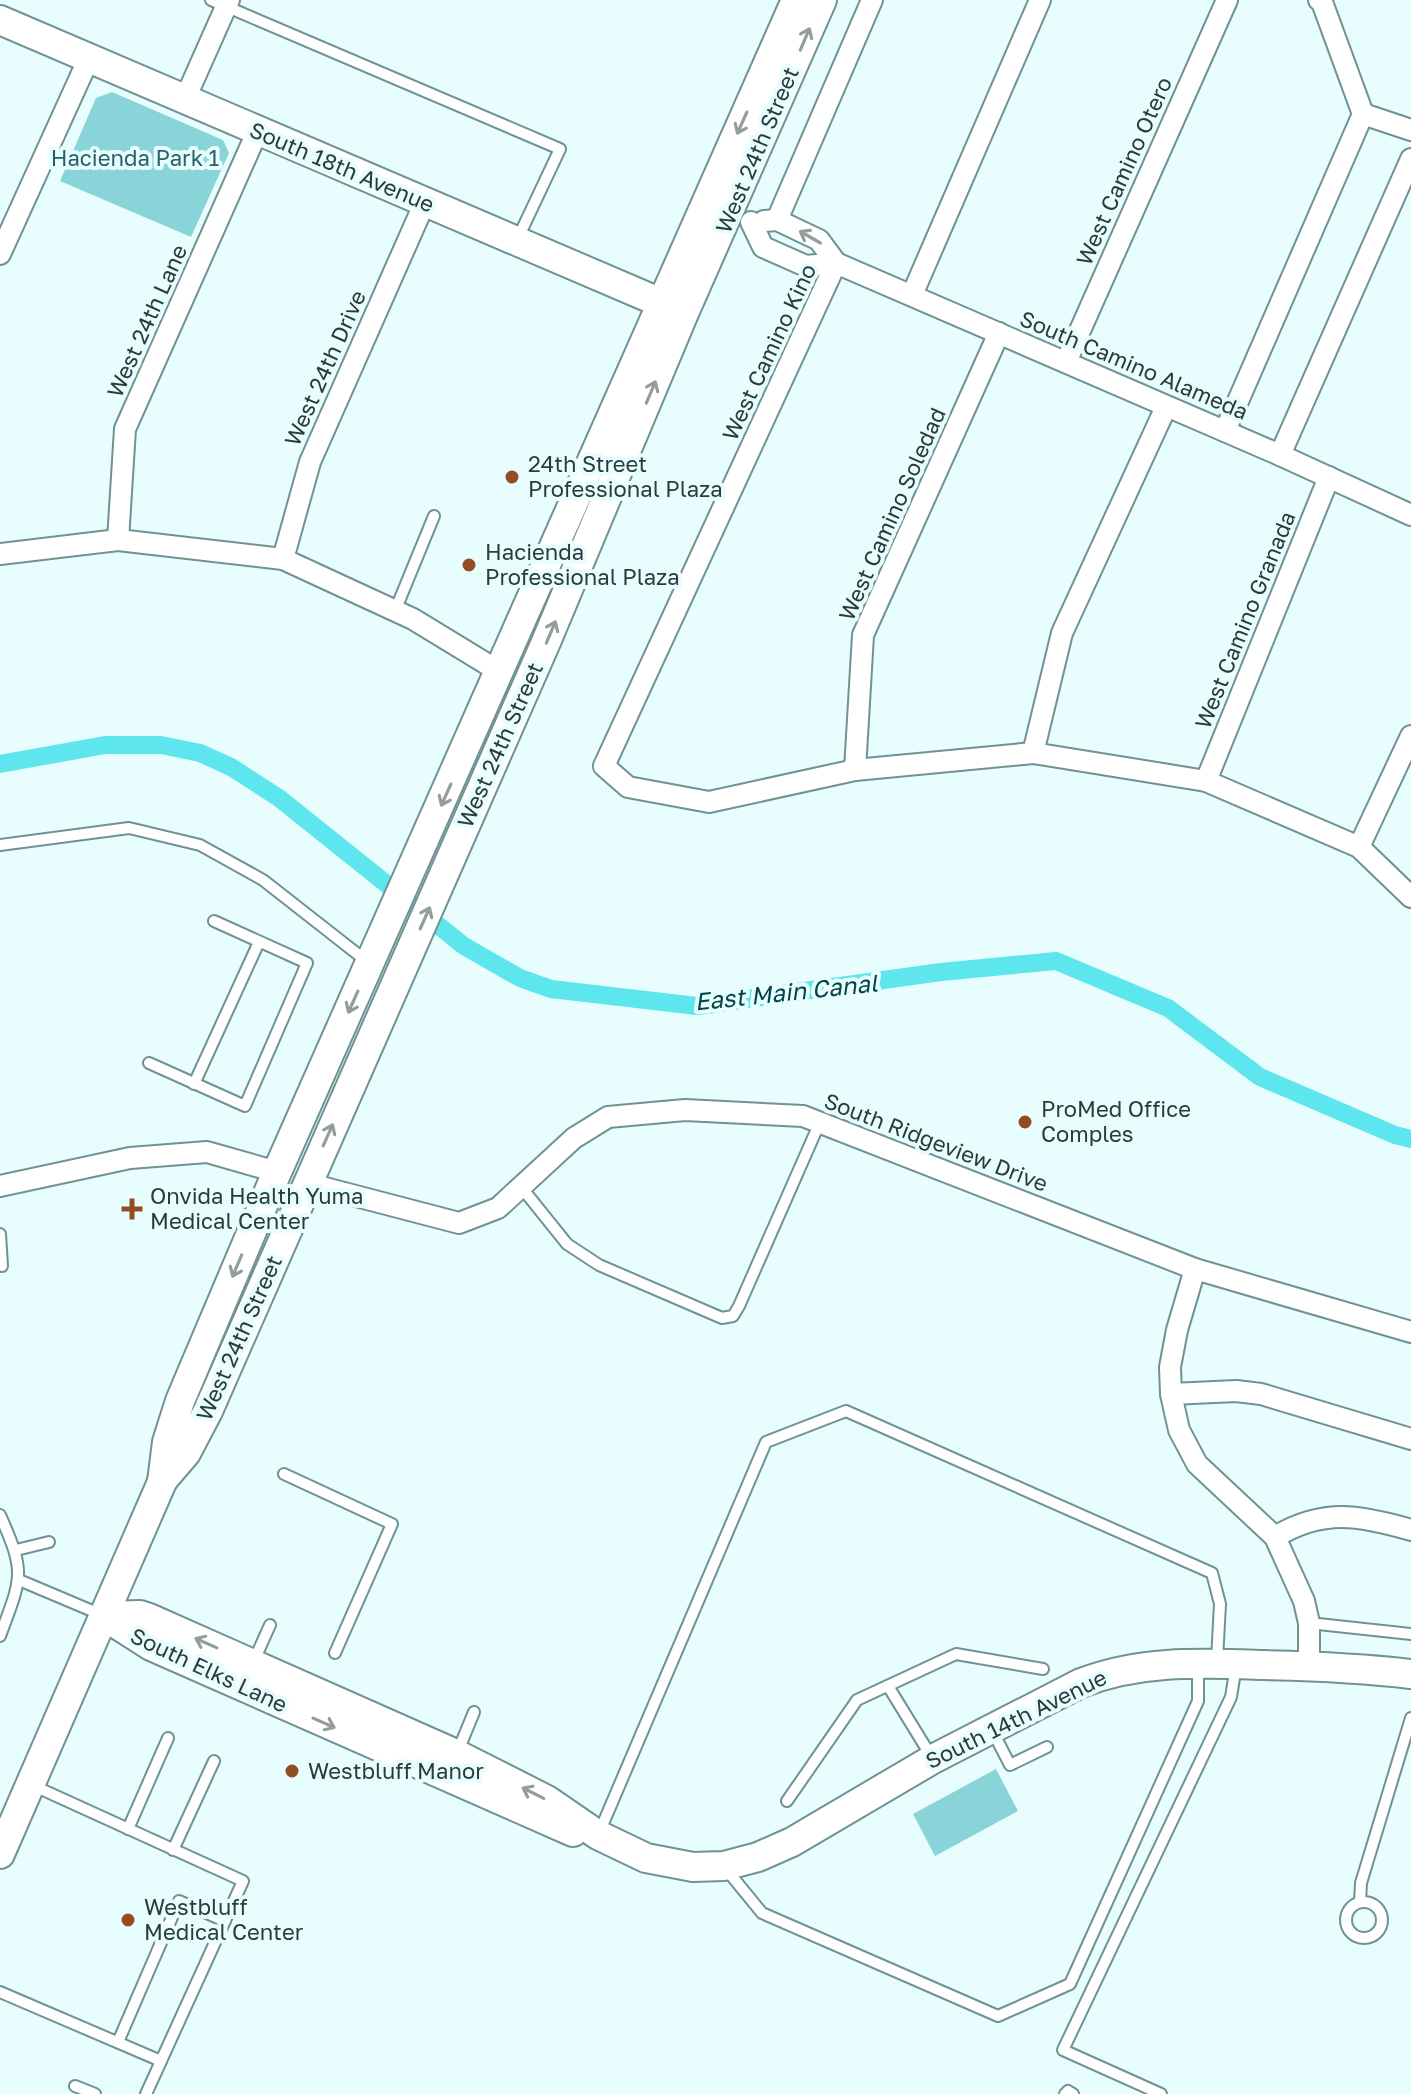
<svg xmlns="http://www.w3.org/2000/svg" width="1411" height="2094" font-family="'Golos Text',sans-serif">
  <style>
    .green { fill: #89d4d8 }
    .lines { fill: none; stroke-linecap: round; stroke-linejoin: round }
    .canal { stroke: #5de6ed; stroke-width: 18 }
    .lane-casing { stroke: #709293; stroke-width: 14 }
    .street-casing { stroke: #709293; stroke-width: 24 }
    .secondary-casing { stroke: #709293; stroke-width: 32 }
    .lane { stroke: #fff; stroke-width: 10 }
    .street { stroke: #fff; stroke-width: 20 }
    .secondary { stroke: #fff; stroke-width: 28 }
    .oneway { stroke: #959c9c }
    .poi-dot { fill: #924d22; stroke: #e7fdfe; stroke-width: 3 }
    .labels { text-anchor: middle; stroke-width: 8; stroke-linejoin: round; paint-order: stroke }
    .street-label { font-size: 22px; fill: #2b3a3a; stroke: #e7fdfe }
    .park-label { font-size: 22px; fill: #286163; stroke: #e7fdfe }
    .poi-label { font-size: 22px; fill: #2b3a3a; stroke: #e7fdfe; text-anchor: start }
    .water-label { font-size: 24px; font-style: italic; fill: #034548; stroke: #e7fdfe }
  </style>
  <rect width="100%" height="100%" fill="#e7fdfe"/>
  <g class="green">
    <path d="M 112,92 L 223,140 L 229,153 L 191,237 L 60,181 L 96,98 Z"/>
    <path d="M 996,1769 L 1018,1811 L 935,1856 L 913,1814 Z"/>
  </g>
  <g class="lines">
    <path class="canal" d="M 0,764 L 105,745 L 161,745 L 200,753 L 231,767 L 279,798 L 464,946 L 520,978 L 551,989 L 697,1006 L 941,972 L 1056,961 L 1168,1008 L 1260,1077 L 1395,1135 L 1411,1139"/>
    <defs>
      <g id="lane">
        <path d="M 211,0 L 560,149 L 518,238"/>
        <path d="M 395,611 L 434,516"/>
        <path d="M 0,845 L 129,828 L 200,845 L 263,880 L 369,963"/>
        <path d="M 149,1063 L 245,1106 L 307,963 L 214,921"/>
        <path d="M 194,1084 L 259,942"/>
        <path d="M 522,1188 L 567,1244 L 599,1265 L 722,1318 L 733,1316 L 739,1306 L 820,1122"/>
        <path d="M 0,1234 L 2,1266"/>
        <path d="M 284,1474 L 392,1524 L 335,1653"/>
        <path d="M 0,1515 C 26,1573 22,1577 0,1636"/>
        <path d="M 16,1550 L 49,1542"/>
        <path d="M 19,1580 L 102,1615"/>
        <path d="M 1309,1623 L 1411,1634"/>
        <path d="M 253,1663 L 270,1625"/>
        <path d="M 888,1686 L 931,1756"/>
        <path d="M 993,1732 L 1010,1765 L 1047,1747"/>
        <path d="M 458,1751 L 474,1712"/>
        <path d="M 32,1785 L 243,1881 L 146,2094"/>
        <path d="M 787,1801 L 857,1700 L 956,1654 L 1043,1669"/>
        <path d="M 128,1829 L 168,1738"/>
        <path d="M 599,1833 L 766,1442 L 846,1411 L 1212,1573 L 1220,1604 L 1217,1660"/>
        <path d="M 173,1850 L 214,1761"/>
        <path d="M 726,1869 L 762,1913 L 998,2016 L 1070,1984 L 1198,1701 L 1198,1665"/>
        <path d="M 1360,1902 L 1361,1883 L 1411,1718"/>
        <circle cx="1364" cy="1920" r="18"/>
        <path d="M 0,1992 L 161,2061"/>
        <path d="M 118,2042 L 179,1901 L 225,1921"/>
        <path d="M 75,2086 L 95,2094"/>
        <path d="M 1065,2094 L 1068,2091 L 1073,2094"/>
        <path d="M 1161,2094 L 1063,2050 L 1231,1697 L 1236,1666"/>
      </g>
      <g id="street">
        <path d="M 1319,0 L 1322,2 L 1363,114 L 1411,130"/>
        <path d="M 185,99 L 229,0"/>
        <path d="M 777,220 L 872,0"/>
        <path d="M 764,221 L 777,220 L 819,240 L 836,263"/>
        <path d="M 751,222 L 763,247 L 806,266 L 836,263 L 1280,455 L 1411,515"/>
        <path d="M 0,254 L 89,58"/>
        <path d="M 836,263 L 604,766 L 628,787 L 709,802 L 855,770 L 1033,753 L 1206,781 L 1359,847 L 1411,897"/>
        <path d="M 912,295 L 1040,0"/>
        <path d="M 1066,362 L 1227,0"/>
        <path d="M 1225,431 L 1363,114"/>
        <path d="M 1280,455 L 1411,159"/>
        <path d="M 118,540 L 125,429 L 258,130"/>
        <path d="M 0,554 L 118,540 L 283,559 L 413,619 L 500,672"/>
        <path d="M 283,559 L 310,462 L 425,202"/>
        <path d="M 1033,753 L 1062,633 L 1166,407"/>
        <path d="M 855,770 L 863,635 L 999,333"/>
        <path d="M 1206,781 L 1329,477"/>
        <path d="M 1359,847 L 1411,736"/>
        <path d="M 306,1183 L 459,1223 L 498,1208 L 574,1138 L 608,1117 L 685,1110 L 803,1116 L 1195,1269 L 1411,1332"/>
        <path d="M 0,1186 L 130,1158 L 207,1152 L 277,1172"/>
        <path d="M 1195,1269 L 1177,1330 L 1170,1367 L 1171,1394 L 1179,1430 L 1197,1464 L 1275,1537 L 1304,1601 L 1309,1623 L 1309,1666"/>
        <path d="M 1171,1394 L 1236,1391 L 1261,1394 L 1411,1439"/>
        <path d="M 1275,1537 C 1323,1508 1360,1515 1411,1530"/>
      </g>
      <g id="secondary">
        <path d="M 0,20 L 680,311"/>
        <path d="M 162,1481 L 186,1453 L 208,1411 L 546,642 L 684,313 L 822,0"/>
        <path d="M 104,1616 L 140,1615 L 149,1618 L 456,1754 L 547,1800 L 598,1835 L 646,1858 L 693,1867 L 724,1866 L 758,1857 L 792,1842 L 933,1759 L 1081,1683 C 1141,1660 1200,1663 1263,1665 C 1313,1666 1362,1668 1411,1674"/>
        <path d="M 104,1616 L 151,1646 L 573,1832"/>
        <path d="M 0,1854 L 162,1482 L 167,1442 L 180,1401 L 277,1172 L 796,0"/>
      </g>
    </defs>
    <use href="#lane" class="lane-casing"/>
    <use href="#street" class="street-casing"/>
    <use href="#secondary" class="secondary-casing"/>
    <use href="#lane" class="lane"/>
    <use href="#street" class="street"/>
    <use href="#secondary" class="secondary"/>
  </g>
  <defs><path id="oneway-shaft" d="M-6 0H5M1.5-3L5.5 0L1.5 3" fill="none" stroke-width="1.6" stroke-linecap="round" stroke-linejoin="round" transform="scale(2)"/></defs>
  <g class="oneway">
    <use href="#oneway-shaft" transform="translate(805 39) rotate(-67)"/>
    <use href="#oneway-shaft" transform="translate(742 123) rotate(114)"/>
    <use href="#oneway-shaft" transform="translate(810 237) rotate(-150)"/>
    <use href="#oneway-shaft" transform="translate(651 392) rotate(-67)"/>
    <use href="#oneway-shaft" transform="translate(551 632) rotate(-67)"/>
    <use href="#oneway-shaft" transform="translate(446 795) rotate(114)"/>
    <use href="#oneway-shaft" transform="translate(425 918) rotate(-66)"/>
    <use href="#oneway-shaft" transform="translate(353 1002) rotate(114)"/>
    <use href="#oneway-shaft" transform="translate(328 1135) rotate(-66)"/>
    <use href="#oneway-shaft" transform="translate(237 1266) rotate(113)"/>
    <use href="#oneway-shaft" transform="translate(206 1643) rotate(-156)"/>
    <use href="#oneway-shaft" transform="translate(324 1723) rotate(24)"/>
    <use href="#oneway-shaft" transform="translate(533 1793) rotate(-153)"/>
  </g>
  <g class="poi-dot">
    <circle cx="512" cy="477" r="8"/>
    <circle cx="469" cy="565" r="8"/>
    <circle cx="1025" cy="1122" r="8"/>
    <path d="M128 1197h8v8h8v8h-8v8h-8v-8h-8v-8h8z"/>
    <circle cx="292" cy="1771" r="8"/>
    <circle cx="128" cy="1920" r="8"/>
  </g>
  <g class="labels">
    <g class="street-label">
      <text transform="translate(757 150) rotate(-67)" y="8">West 24th Street</text>
      <text transform="translate(342 167) rotate(23)" y="8">South 18th Avenue</text>
      <text transform="translate(1124 171) rotate(-66)" y="8">West Camino Otero</text>
      <text transform="translate(147 321) rotate(-66)" y="8">West 24th Lane</text>
      <text transform="translate(769 352) rotate(-65)" y="8">West Camino Kino</text>
      <text transform="translate(1134 365) rotate(23)" y="8">South Camino Alameda</text>
      <text transform="translate(325 368) rotate(-66)" y="8">West 24th Drive</text>
      <text transform="translate(892 514) rotate(-66)" y="8">West Camino Soledad</text>
      <text transform="translate(1245 620) rotate(-68)" y="8">West Camino Granada</text>
      <text transform="translate(500 745) rotate(-66)" y="8">West 24th Street</text>
      <text transform="translate(936 1142) rotate(21)" y="8">South Ridgeview Drive</text>
      <text transform="translate(239 1338) rotate(-66)" y="8">West 24th Street</text>
      <text transform="translate(209 1670) rotate(25)" y="8">South Elks Lane</text>
      <text transform="translate(1016 1719) rotate(-26)" y="8">South 14th Avenue</text>
    </g>
    <g class="park-label">
      <text x="135" y="166">Hacienda Park 1</text>
    </g>
    <g class="poi-label">
      <text x="528" y="472">24th Street<tspan x="528" dy="25">Professional Plaza</tspan></text>
      <text x="485" y="560">Hacienda<tspan x="485" dy="25">Professional Plaza</tspan></text>
      <text x="1041" y="1117">ProMed Office<tspan x="1041" dy="25">Comples</tspan></text>
      <text x="150" y="1204">Onvida Health Yuma<tspan x="150" dy="25">Medical Center</tspan></text>
      <text x="308" y="1779">Westbluff Manor</text>
      <text x="144" y="1915">Westbluff<tspan x="144" dy="25">Medical Center</tspan></text>
    </g>
    <g class="water-label">
      <text transform="translate(786 993) rotate(-6)" y="8">East Main Canal</text>
    </g>
  </g>
</svg>
